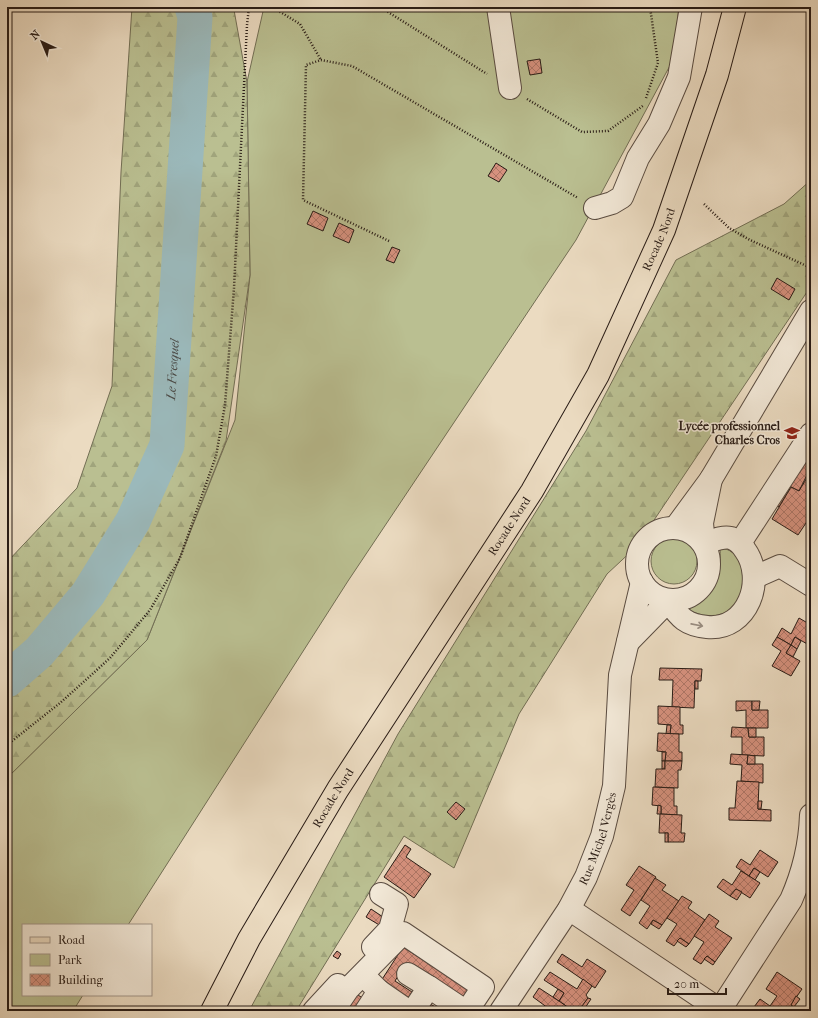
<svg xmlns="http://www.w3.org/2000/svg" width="818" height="1018" font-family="'IM FELL French Canon',serif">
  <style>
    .green { fill: #babf91; stroke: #726e54 }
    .forest { fill: url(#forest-firs); stroke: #726e54 }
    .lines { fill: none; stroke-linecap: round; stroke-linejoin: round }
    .river { stroke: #9bb9bb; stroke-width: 35 }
    .building { fill: url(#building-cross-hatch); stroke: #291c16 }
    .minor-casing { stroke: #5a4c41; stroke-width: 24 }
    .major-casing { stroke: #291c16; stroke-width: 24 }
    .path { stroke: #291c16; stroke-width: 2.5; stroke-dasharray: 1 2; stroke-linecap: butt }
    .minor { stroke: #f2e8d7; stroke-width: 22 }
    .major { stroke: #ebdbc1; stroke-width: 22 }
    .oneway { stroke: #988c80 }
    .labels { text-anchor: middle; stroke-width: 3; stroke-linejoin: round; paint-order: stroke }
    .street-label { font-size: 12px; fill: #291c16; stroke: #f2e8d7 }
    .poi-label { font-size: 12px; font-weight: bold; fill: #291c16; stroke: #f2e8d7; text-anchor: end }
    .water-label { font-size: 13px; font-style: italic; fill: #4b4b48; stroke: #f2e8d7 }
  </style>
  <defs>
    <pattern id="forest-firs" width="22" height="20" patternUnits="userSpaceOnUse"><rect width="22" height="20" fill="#babf91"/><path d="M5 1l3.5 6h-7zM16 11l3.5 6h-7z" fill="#a0a47c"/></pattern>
    <pattern id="building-cross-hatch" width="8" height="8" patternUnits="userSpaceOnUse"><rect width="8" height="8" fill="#d6917e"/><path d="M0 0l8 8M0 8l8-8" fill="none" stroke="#ae7666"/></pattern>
  </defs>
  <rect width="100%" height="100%" fill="#ebdbc1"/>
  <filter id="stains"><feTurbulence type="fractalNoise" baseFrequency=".005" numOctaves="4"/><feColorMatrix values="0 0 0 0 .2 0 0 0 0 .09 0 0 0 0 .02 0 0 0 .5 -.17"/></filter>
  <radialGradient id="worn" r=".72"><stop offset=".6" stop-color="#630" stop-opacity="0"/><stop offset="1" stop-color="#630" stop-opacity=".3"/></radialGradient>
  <g class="green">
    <path d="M 264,7 L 679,7 L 673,60 L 576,240 L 348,581 L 128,925 L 23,925 L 23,995 L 83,995 L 73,1011 L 7,1011 L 7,778 L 147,640 L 235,420 L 250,275 L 247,82 Z"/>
    <circle cx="674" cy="561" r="23"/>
    <path d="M 720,548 C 758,550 752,636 690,611 L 688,606 C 716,593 722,577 720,548 Z"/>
  </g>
  <g class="forest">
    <path d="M 132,7 L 221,7 L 234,10 L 247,82 L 250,275 L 226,441 L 147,640 L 7,778 L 7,562 L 77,488 L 112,386 L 121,172 Z"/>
    <path d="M 811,180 L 811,284 L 809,289 L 636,547 L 607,574 L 519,714 L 454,868 L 404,836 L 296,1011 L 249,1011 L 398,734 L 586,431 L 676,260 L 784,204 Z"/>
  </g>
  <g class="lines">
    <path class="river" id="s1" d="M 7,680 L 39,652 L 88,594 L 133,521 L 167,445 L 195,17 L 192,7"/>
  </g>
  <g class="building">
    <path d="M 540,59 L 542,73 L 530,75 L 527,61 Z"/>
    <path d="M 496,163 L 507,170 L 499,182 L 488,176 Z"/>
    <path d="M 313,211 L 328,218 L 323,231 L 307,224 Z"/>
    <path d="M 339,223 L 354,230 L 349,243 L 333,236 Z"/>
    <path d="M 392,247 L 400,250 L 394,263 L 386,260 Z"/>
    <path d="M 777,278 L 795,289 L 789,300 L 771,289 Z"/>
    <path d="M 811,449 L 811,467 L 799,491 L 791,487 L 779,507 L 776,505 Z"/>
    <path d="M 811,471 L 811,527 L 806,523 L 798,535 L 772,519 L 791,487 L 799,491 Z"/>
    <path d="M 799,618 L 811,625 L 811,642 L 809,645 L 795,637 L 791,645 L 777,637 L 782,628 L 791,634 Z"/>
    <path d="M 777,637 L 791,645 L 786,653 L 800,661 L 791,676 L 772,666 L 781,651 L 772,645 Z"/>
    <path d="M 795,637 L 801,641 L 797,649 L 791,645 Z"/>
    <path d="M 791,645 L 797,649 L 793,657 L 786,653 Z"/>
    <path d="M 660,668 L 702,669 L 701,681 L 695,681 L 694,708 L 672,707 L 673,680 L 659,680 Z"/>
    <rect x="695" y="681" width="3" height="8"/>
    <path d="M 736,701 L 752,701 L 752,710 L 768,710 L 768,728 L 746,728 L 746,710 L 736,711 Z"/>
    <path d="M 752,701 L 760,701 L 759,710 L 752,710 Z"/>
    <path d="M 658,706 L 680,707 L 680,725 L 683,725 L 683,734 L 670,734 L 671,725 L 658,724 Z"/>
    <path d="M 667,725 L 671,725 L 670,734 L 666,734 Z"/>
    <path d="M 732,727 L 748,728 L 749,737 L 764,737 L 764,756 L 742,755 L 742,737 L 731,737 Z"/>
    <path d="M 748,728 L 756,728 L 756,737 L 749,737 Z"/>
    <path d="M 658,733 L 679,734 L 679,752 L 682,752 L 682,761 L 665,761 L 666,752 L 657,751 Z"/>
    <path d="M 662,752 L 666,752 L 665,761 L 662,761 Z"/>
    <path d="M 731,754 L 748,755 L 747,764 L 763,764 L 763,783 L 741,781 L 742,765 L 730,764 Z"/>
    <path d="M 748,755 L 755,756 L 755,764 L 747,764 Z"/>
    <rect x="662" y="761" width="3" height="8"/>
    <path d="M 665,761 L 682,761 L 681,770 L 678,770 L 678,788 L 655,787 L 656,769 L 665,769 Z"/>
    <path d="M 737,781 L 759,782 L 758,809 L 771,810 L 771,821 L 729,820 L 729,808 L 735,808 Z"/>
    <path d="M 653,787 L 674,788 L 674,806 L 677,806 L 677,815 L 661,814 L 661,806 L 652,805 Z"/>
    <path d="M 758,801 L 762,801 L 761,809 L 758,809 Z"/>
    <path d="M 456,802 L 465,809 L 456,820 L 447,812 Z"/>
    <path d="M 658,805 L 661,806 L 661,814 L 657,814 Z"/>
    <path d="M 660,814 L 682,815 L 681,833 L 685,833 L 684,842 L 668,842 L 668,833 L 659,833 Z"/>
    <rect x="665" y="833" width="3" height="9"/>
    <path d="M 405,845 L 411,849 L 406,857 L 431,874 L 414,898 L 384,877 Z"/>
    <path d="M 760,850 L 778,862 L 768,877 L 754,868 L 749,876 L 736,867 L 741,859 L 750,865 Z"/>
    <path d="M 639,866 L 656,877 L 630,916 L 621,910 L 634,890 L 626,885 Z"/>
    <path d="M 754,868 L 760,872 L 755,880 L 749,876 Z"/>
    <path d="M 741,871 L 760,883 L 750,898 L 736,889 L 730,896 L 717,887 L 723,879 L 732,885 Z"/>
    <path d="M 655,878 L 666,885 L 662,890 L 679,901 L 662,925 L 653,920 L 647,929 L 639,923 L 650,906 L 641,900 Z"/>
    <path d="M 736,889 L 742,892 L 737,900 L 730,896 Z"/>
    <path d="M 682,896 L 692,902 L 688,908 L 705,920 L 689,944 L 680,938 L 674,946 L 666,941 L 677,924 L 667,918 Z"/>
    <path d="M 371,909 L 386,919 L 381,926 L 366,917 Z"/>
    <path d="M 709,914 L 719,921 L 715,927 L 732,938 L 715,962 L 707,956 L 701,964 L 693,959 L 704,942 L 694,936 Z"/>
    <path d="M 653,920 L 662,925 L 659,929 L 651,924 Z"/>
    <path d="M 680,938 L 689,944 L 686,947 L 677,941 Z"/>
    <path d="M 403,947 L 471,991 L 465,1000 L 406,963 L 395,981 L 412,992 L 406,1001 L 379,984 Z"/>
    <path d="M 337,951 L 341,954 L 338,959 L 333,956 Z"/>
    <path d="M 562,954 L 582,967 L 587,959 L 606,971 L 595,988 L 557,962 Z"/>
    <path d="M 707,956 L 715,962 L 713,965 L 704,959 Z"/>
    <path d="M 550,972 L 577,989 L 583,979 L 592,986 L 586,995 L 588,998 L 579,1011 L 573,1011 L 559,1001 L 564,993 L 544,980 Z"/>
    <path d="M 777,972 L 802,989 L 791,1005 L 799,1011 L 778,1011 L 770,1006 L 777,996 L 766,989 Z"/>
    <path d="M 539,988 L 559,1001 L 573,1011 L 552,1011 L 533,997 Z"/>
    <path d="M 558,989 L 564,993 L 559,1001 L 553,997 Z"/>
    <path d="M 355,993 L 364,999 L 356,1011 L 344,1011 Z"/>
    <path d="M 796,996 L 800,999 L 794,1007 L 791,1005 Z"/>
    <path d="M 588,998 L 591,999 L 585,1008 L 582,1006 Z"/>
    <path d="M 760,999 L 770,1006 L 778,1011 L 751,1011 Z"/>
    <path d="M 427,1002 L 442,1011 L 421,1011 Z"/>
  </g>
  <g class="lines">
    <defs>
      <g id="minor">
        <path d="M 498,7 L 510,88"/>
        <path d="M 595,208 L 612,203 L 622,197 L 638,158 L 659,124 L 679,77 L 691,7"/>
        <circle cx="673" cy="564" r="36"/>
        <path d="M 675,528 L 711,479 L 811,311"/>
        <path d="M 740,543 L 811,434"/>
        <path d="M 755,577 L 780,566 L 811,585"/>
        <path d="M 628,642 L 668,601 C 680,618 686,625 707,627 C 748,631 766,579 745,550 C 742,545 737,540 731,538 C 721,536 713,541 704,544 L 702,523 L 711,479"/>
        <path d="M 569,909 L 720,1010 L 791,900 C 803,873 810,845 811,815"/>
        <path d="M 373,947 L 390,929 L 397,904 L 381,894"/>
        <path d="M 408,974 L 429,987"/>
        <path d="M 363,975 L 379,991 L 366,1011"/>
        <path d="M 379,991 L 408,1011"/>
        <path d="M 314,1011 L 338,985"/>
        <path d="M 333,1011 L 348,989 L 403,933 L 483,987 L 467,1011"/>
        <path d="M 413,1011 L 429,987 L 465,1011"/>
        <path id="s2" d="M 501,1011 L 569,909 L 586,877 L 602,836 L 614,786 L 620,675 L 642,582"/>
      </g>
      <g id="major">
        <path id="s3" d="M 212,1011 L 249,939 L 338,789 L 532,491 L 598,375 L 664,230 L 717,75 L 735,7"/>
      </g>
    </defs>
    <use href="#minor" class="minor-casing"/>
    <use href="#major" class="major-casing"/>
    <g class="path">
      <path d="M 272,7 L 300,24 L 321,60"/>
      <path d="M 380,7 L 487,74"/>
      <path d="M 646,98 L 658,63 L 650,7"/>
      <path d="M 527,99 L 582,132 L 608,131 L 644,105"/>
      <path d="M 704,204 L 729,228 L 750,240 L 811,268"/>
      <path d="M 389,241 L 303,200 L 306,65 L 321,60 L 352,66 L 578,198"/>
      <path d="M 7,745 L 60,703 L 110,658 L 150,610 L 180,558 L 216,456 L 225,405 L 234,288 L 247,25 L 249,7"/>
    </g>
    <use href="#minor" class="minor"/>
    <use href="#major" class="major"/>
  </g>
  <defs><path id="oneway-shaft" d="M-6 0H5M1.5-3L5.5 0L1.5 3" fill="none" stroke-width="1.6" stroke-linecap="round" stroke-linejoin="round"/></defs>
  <use class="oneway" href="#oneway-shaft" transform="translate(697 625) rotate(11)"/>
  <defs>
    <symbol id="school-bare" viewBox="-9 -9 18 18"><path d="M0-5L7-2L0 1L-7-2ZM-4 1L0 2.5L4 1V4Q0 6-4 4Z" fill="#8f2418" stroke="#f2e8d7" stroke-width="2.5" paint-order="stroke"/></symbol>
  </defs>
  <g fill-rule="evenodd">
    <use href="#school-bare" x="781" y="422" width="22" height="22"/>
  </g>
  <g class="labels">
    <g class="street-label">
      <text dy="4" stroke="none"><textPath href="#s3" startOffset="893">Rocade Nord</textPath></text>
      <text dy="4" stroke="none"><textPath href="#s3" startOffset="569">Rocade Nord</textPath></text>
      <text dy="4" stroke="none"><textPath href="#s3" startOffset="245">Rocade Nord</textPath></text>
      <text dy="4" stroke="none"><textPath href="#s2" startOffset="199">Rue Michel Vergès</textPath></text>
    </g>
    <g class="poi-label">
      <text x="780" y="430">Lycée professionnel<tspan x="780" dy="14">Charles Cros</tspan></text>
    </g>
    <g class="water-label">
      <text dy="5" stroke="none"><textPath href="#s1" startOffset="363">Le Fresquel</textPath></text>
    </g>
  </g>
  <rect width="818" height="1018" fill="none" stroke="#ebdbc1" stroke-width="24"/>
  <rect x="8" y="8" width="802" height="1002" fill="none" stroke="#291c16" stroke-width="2"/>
  <rect x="12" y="12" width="794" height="994" fill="none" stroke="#291c16"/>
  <rect x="22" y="924" width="130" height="72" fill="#f2e8d7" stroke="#a2968a"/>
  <rect x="30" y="937" width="20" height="6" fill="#ebdbc1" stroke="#a2968a"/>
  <text x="58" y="944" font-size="12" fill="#291c16">Road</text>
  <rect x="30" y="954" width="20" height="12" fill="#babf91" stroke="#a2968a"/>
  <text x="58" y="964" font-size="12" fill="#291c16">Park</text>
  <rect x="30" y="974" width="20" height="12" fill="url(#building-cross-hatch)" stroke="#a2968a"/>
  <text x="58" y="984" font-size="12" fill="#291c16">Building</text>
  <g transform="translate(42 42) rotate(316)" stroke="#f2e8d7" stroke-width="3" paint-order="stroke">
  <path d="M0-3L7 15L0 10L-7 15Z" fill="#291c16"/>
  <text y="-6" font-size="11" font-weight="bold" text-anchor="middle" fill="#291c16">N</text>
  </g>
  <path d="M668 988v6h58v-6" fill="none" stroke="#291c16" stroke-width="2"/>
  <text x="674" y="988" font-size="12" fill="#291c16" stroke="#f2e8d7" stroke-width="3" paint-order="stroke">20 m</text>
  <rect width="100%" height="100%" filter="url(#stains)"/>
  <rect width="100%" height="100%" fill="url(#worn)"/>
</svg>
